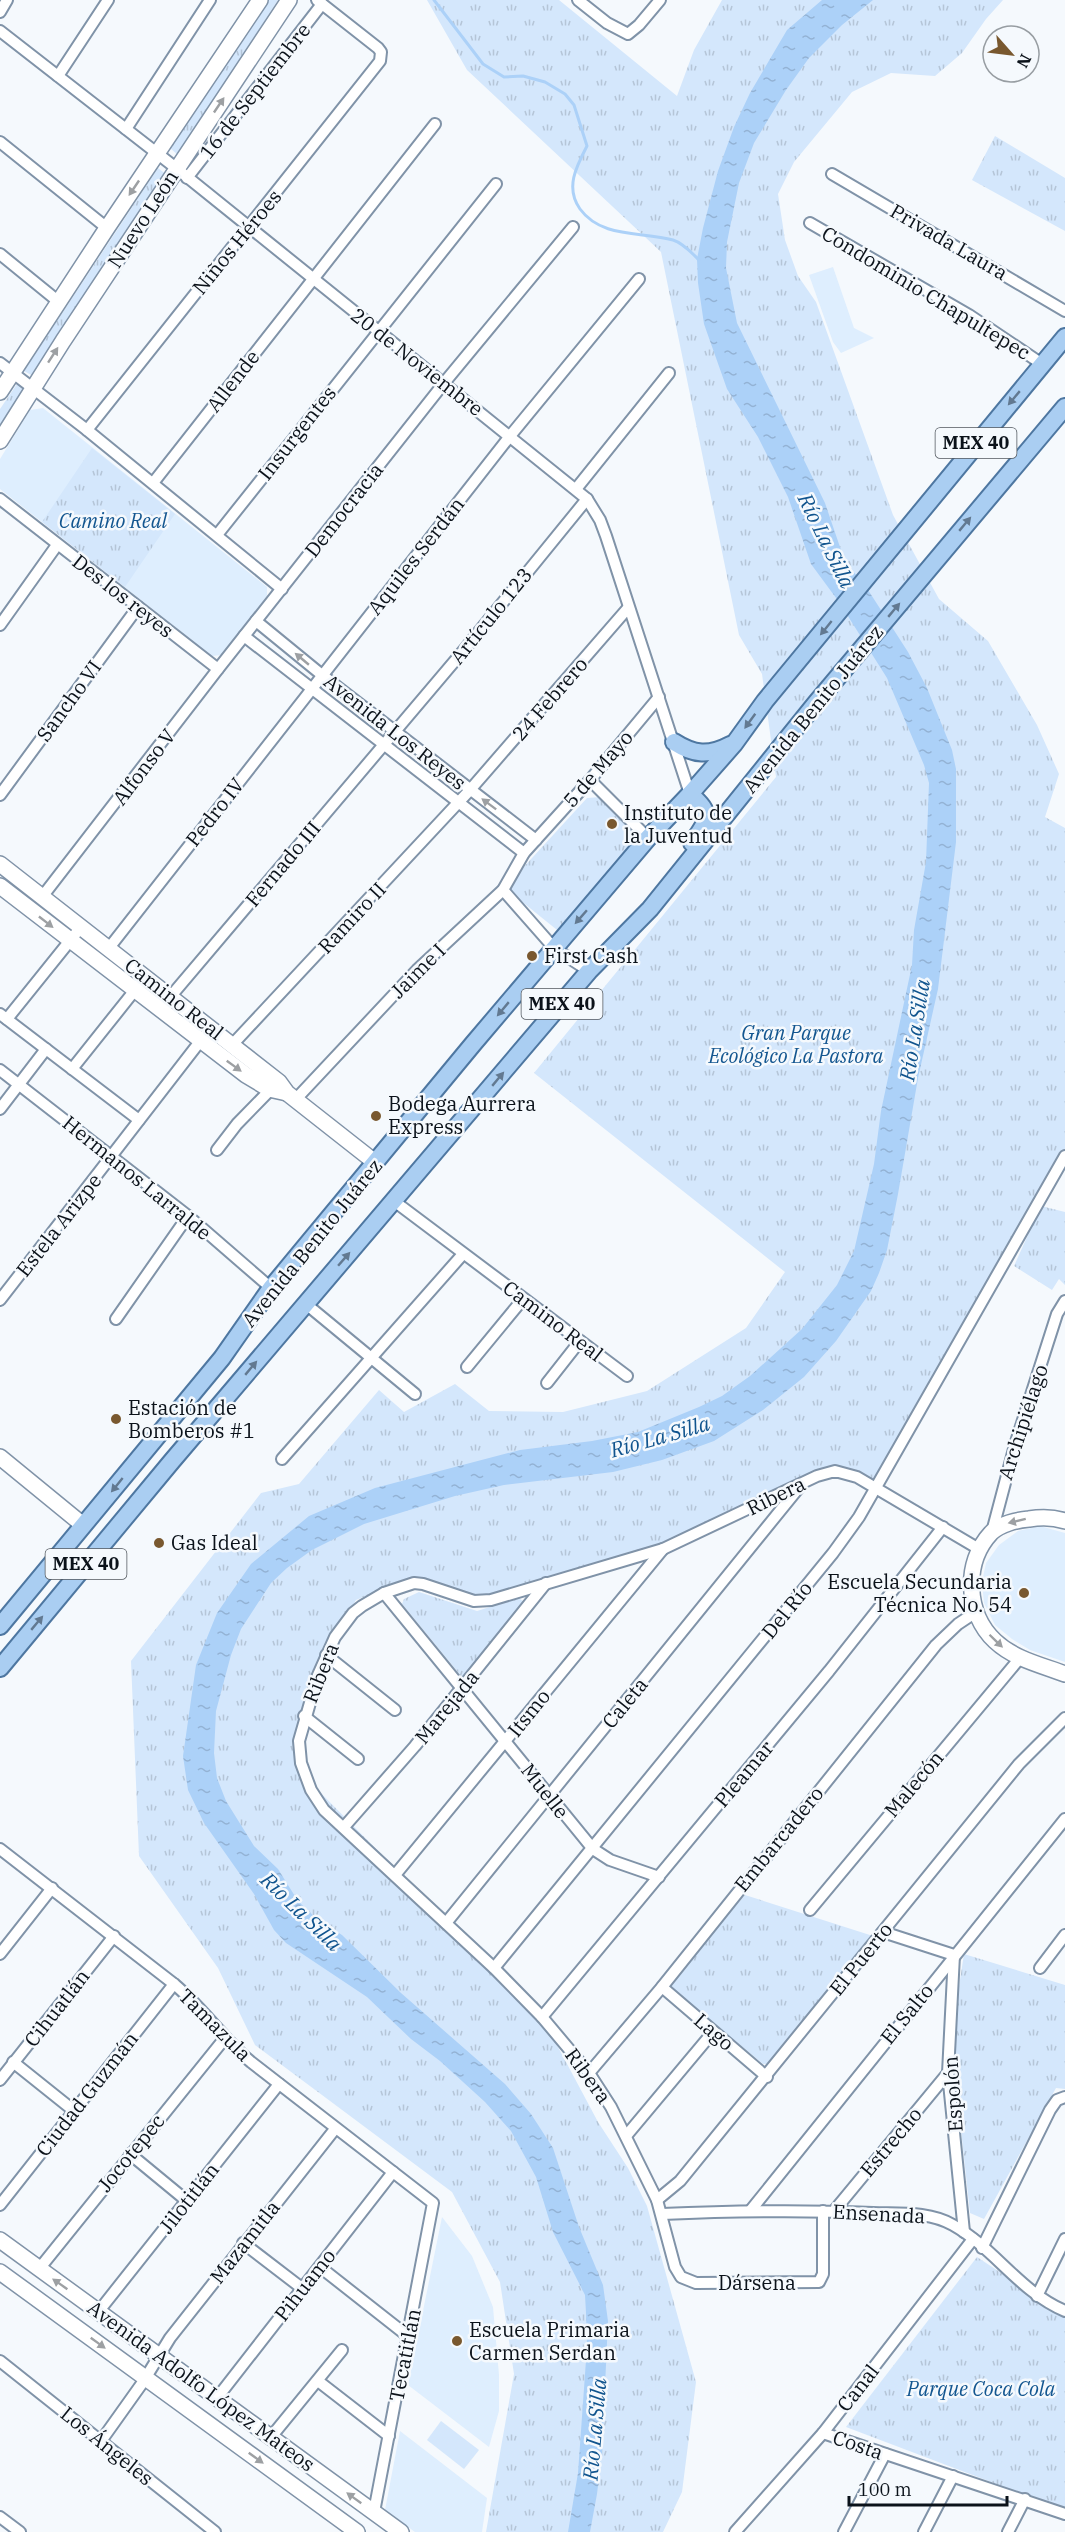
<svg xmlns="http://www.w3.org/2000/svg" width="1065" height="2532" font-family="'IBM Plex Serif',serif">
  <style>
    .built { fill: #deeefe }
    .green { fill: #d4e7fc }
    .park { fill: url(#park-tufts) }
    .water { fill: url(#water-ripples) }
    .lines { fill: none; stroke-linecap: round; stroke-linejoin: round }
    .stream { stroke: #acd1f8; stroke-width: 3 }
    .street-casing { stroke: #8093a8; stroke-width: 14 }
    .secondary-casing { stroke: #8093a8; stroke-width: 18 }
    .primary-casing { stroke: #4e77a1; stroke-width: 20 }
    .street { stroke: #fff; stroke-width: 10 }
    .secondary { stroke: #fff; stroke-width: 15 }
    .primary { stroke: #aacef2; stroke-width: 16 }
    .oneway { fill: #9da0a3 }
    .oneway2 { fill: #627991 }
    .poi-dot { fill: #79582f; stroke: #f5f9fd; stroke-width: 2 }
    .labels { text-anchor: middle; stroke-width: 5; stroke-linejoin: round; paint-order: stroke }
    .shield { fill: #f5f9fd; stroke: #51575e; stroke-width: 1.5 }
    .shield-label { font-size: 18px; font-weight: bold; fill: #0b121a }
    .street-label { font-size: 20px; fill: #0b121a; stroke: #f5f9fd }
    .park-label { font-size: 20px; font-style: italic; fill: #135690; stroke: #f5f9fd }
    .poi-label { font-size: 20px; fill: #0b121a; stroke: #f5f9fd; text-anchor: start }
    .water-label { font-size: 21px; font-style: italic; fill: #10548e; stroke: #f5f9fd }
  </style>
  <defs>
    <pattern id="park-tufts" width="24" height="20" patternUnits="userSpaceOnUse" patternTransform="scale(1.5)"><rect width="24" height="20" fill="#d4e7fc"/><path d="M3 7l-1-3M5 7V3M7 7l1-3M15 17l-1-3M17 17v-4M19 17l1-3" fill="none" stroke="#b5c5d7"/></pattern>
    <pattern id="water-ripples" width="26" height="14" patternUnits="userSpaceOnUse" patternTransform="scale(1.5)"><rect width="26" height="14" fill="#acd1f8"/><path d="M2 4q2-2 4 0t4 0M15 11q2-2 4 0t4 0" fill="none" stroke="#93b2d4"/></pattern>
  </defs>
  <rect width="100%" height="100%" fill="#f5f9fd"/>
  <g class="built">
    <path d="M 833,267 L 854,328 L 874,338 L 841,353 L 833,342 L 809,275 Z"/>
    <path d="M 43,408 L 267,587 L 267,596 L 222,655 L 212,656 L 0,489 L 0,459 L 30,410 Z"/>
    <path d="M 1040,1526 L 1065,1533 L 1065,1662 L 1030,1650 L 1012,1639 L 995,1625 L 984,1603 L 982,1582 L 986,1563 L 999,1545 L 1018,1531 Z"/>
    <path d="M 442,2217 L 472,2256 L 493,2307 L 499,2375 L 499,2411 L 489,2447 L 408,2385 Z"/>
    <path d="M 400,2431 L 487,2498 L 482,2532 L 415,2532 L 385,2510 Z"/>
  </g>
  <path class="green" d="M 441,2421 L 479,2450 L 464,2469 L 427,2440 Z"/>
  <g class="park">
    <path d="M 268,0 L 278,0 L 178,155 L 170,148 Z"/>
    <path d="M 427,0 L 559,0 L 677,96 L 694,50 L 722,0 L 1003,0 L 986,19 L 962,53 L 935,76 L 891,73 L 852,92 L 794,162 L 778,194 L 785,240 L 798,276 L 816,302 L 893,515 L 939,599 L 988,641 L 1037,725 L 1059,774 L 1045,817 L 1065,828 L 1065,1156 L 877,1489 L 835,1471 L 714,1527 L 491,1600 L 423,1584 L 371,1594 L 356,1600 L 326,1655 L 299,1741 L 306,1778 L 542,2017 L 598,2122 L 628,2168 L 647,2206 L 696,2382 L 682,2492 L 663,2532 L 486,2532 L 514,2374 L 500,2282 L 452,2192 L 255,2045 L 218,1968 L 139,1856 L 131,1661 L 261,1493 L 299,1484 L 379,1390 L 404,1412 L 455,1384 L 489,1411 L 563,1412 L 647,1391 L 746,1328 L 785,1272 L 534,1073 L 776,777 L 762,674 L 739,635 L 661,252 L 467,70 Z"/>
    <path d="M 995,136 L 1065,178 L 1065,231 L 972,180 Z"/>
    <path d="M 158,168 L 167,175 L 33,376 L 24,371 Z"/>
    <path d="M 17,384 L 24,389 L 0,425 L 0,409 Z"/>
    <path d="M 92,448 L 175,514 L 125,587 L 42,522 Z"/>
    <path d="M 601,797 L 646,838 L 562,934 L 510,892 L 510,882 L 587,798 Z"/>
    <path d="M 1041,1206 L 1065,1212 L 1065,1285 L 1059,1279 L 1052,1290 L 1014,1266 Z"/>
    <path d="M 419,1592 L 477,1611 L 519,1598 L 524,1602 L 467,1676 L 461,1676 L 402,1604 L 404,1599 Z"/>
    <path d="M 745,1895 L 873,1936 L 769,2064 L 763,2064 L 672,1989 L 671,1982 Z"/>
    <path d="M 964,1954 L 1065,1985 L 1065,2089 L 1056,2088 L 984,2219 L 970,2213 L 951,2038 Z"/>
    <path d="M 977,2257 L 1065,2315 L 1065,2510 L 846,2427 Z"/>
  </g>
  <path class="water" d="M 822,0 L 873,0 L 842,25 L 809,58 L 786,90 L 754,143 L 739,183 L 727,242 L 726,268 L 737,323 L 825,503 L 841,550 L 850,569 L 861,579 L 908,652 L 927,688 L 952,750 L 956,769 L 956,842 L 938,989 L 918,1078 L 898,1194 L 887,1250 L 879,1273 L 871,1291 L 836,1341 L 804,1377 L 763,1410 L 714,1441 L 662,1460 L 613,1472 L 504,1485 L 455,1496 L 364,1524 L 312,1550 L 287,1568 L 271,1583 L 241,1629 L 231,1655 L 216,1711 L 214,1753 L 217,1778 L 226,1801 L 254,1846 L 278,1869 L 298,1901 L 316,1918 L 342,1935 L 401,1993 L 505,2084 L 531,2114 L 553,2148 L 579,2227 L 603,2285 L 608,2321 L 602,2452 L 597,2494 L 590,2532 L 568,2532 L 578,2473 L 587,2346 L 586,2313 L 585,2295 L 553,2232 L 536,2177 L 511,2131 L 485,2102 L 440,2061 L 411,2039 L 367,1997 L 286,1943 L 274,1930 L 254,1894 L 204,1823 L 188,1790 L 183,1756 L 196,1665 L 217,1613 L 251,1564 L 309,1516 L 375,1488 L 520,1450 L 592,1441 L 638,1432 L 699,1407 L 722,1396 L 750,1376 L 802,1329 L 837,1285 L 854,1251 L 874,1164 L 881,1111 L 912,965 L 914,930 L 926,862 L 929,783 L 924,765 L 887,678 L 839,602 L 811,564 L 788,497 L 758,437 L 727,389 L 704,324 L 698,283 L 697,259 L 703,228 L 718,171 L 734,127 L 750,93 L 787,30 Z"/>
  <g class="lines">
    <path class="stream" d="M 434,0 L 483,64 L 504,77 L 523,76 L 545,82 L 565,94 L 574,105 L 587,146 C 576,167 565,188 580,209 C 602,239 642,231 673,240 C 683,243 692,253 699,260"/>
    <defs>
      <g id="street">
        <path d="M 578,0 L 607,23 L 628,34 L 639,25 L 660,0"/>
        <path d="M 0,12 L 7,0"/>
        <path d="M 0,31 L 176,168 L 587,499 L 600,520 L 606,536 L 690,794"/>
        <path d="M 58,76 L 108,0"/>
        <path d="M 126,129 L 210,0"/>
        <path d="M 0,142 L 107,228"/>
        <path d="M 832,174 L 1065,311"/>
        <path d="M 187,178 L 322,4"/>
        <path d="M 810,223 L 969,315 L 1042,364"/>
        <path d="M 0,254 L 59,302"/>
        <path d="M 0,363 L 87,430 L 282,589"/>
        <path d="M 87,430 L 380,61 L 381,52 L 378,48 L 317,0"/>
        <path d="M 153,483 L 435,124"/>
        <path d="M 576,489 L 669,373"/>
        <path d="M 0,499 L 218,669"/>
        <path d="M 217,535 L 496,184"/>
        <path d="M 256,621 L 322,675 L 536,840"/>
        <path d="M 0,625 L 57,545"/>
        <path d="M 244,636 L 524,853"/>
        <path d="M 590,780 L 648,838"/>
        <path d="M 0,795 L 138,607"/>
        <path d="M 503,890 L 554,948 L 589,971"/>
        <path d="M 42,897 L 218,669 L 444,383 L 573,227"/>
        <path d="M 109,948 L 510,436 L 639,279"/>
        <path d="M 171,996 L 464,650 L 587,499"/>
        <path d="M 0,1014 L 139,1120"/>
        <path d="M 7,1019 L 81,927"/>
        <path d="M 232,1045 L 470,790 L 628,608"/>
        <path d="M 72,1069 L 139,985"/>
        <path d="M 0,1070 L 188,1216 L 271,1288"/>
        <path d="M 296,1099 L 417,970 L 503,890 L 524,853 L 590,780 L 659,697"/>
        <path d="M 0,1109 L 46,1049"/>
        <path d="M 217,1150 L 237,1124 L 275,1085"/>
        <path d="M 394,1201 L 627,1376"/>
        <path d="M 0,1300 L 205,1035"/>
        <path d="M 306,1304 L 415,1394"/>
        <path d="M 116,1319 L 188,1216"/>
        <path d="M 467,1367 L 523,1299"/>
        <path d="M 547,1383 L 580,1341"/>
        <path d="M 282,1459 L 463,1254"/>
        <path d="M 992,1532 L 1015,1445 L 1057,1314 L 1065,1301"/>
        <path d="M 384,1593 L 593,1849 L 610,1860 L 659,1877"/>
        <path d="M 326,1655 L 395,1710"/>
        <path d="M 304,1716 L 358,1759"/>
        <path d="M 344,1827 L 415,1746 L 546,1583"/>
        <path d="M 0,1849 L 174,1984 C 203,2008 223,2039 251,2062 L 433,2203 L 374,2512"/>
        <path d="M 395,1875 L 663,1549"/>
        <path d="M 810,1910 L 1020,1658"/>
        <path d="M 446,1923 L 801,1485"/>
        <path d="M 883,1932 L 954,1955 L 948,2073 L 964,2232"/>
        <path d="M 0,1954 L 52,1888"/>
        <path d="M 494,1968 L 833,1553 L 859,1517 L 1065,1156"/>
        <path d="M 1040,1968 L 1065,1935"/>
        <path d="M 662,1987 L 767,2077"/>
        <path d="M 542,2017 L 829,1671 L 943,1527"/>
        <path d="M 13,2062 L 73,2110"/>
        <path d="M 589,2073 L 662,1987 L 936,1645 L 958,1624 L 976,1612"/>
        <path d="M 0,2080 L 114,1936"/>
        <path d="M 626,2136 L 713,2032"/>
        <path d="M 130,2154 L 187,2201"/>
        <path d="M 657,2200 L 680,2181 L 1019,1764 L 1065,1718"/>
        <path d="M 0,2205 L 174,1984"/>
        <path d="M 751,2210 L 1065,1819"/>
        <path d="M 823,2211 L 823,2274 L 819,2282 L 696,2283 L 681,2277 L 675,2267 L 657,2200 L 611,2107 L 589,2073 L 542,2017 L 494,1968 L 324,1810 L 311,1790 L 301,1763 L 299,1741 L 318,1675 L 335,1637 L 353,1613 L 362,1606 L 384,1593 L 414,1583 L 423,1584 L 474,1601 L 491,1600 L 663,1549 L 817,1476 L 835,1471 L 857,1477 L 979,1549"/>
        <path d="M 834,2211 L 948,2073"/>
        <path d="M 662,2214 C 732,2211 802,2210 873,2213 C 899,2214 929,2211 953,2225 C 994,2248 1020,2292 1065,2311"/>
        <path d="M 243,2243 L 303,2289"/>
        <path d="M 982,2248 L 1050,2110 L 1057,2100 L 1065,2097"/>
        <path d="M 320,2267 L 409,2337"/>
        <path d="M 39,2269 L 225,2038"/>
        <path d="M 1037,2296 L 1065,2239"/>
        <path d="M 99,2311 L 279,2084"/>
        <path d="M 0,2361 L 215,2532"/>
        <path d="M 318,2381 L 389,2436"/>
        <path d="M 217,2398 L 393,2172"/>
        <path d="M 823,2433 L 1065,2514"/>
        <path d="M 271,2437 L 342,2350"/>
        <path d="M 101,2441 L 143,2382 L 170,2338 L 335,2129"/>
        <path d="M 0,2517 L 20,2532"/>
        <path d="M 735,2532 L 823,2433 L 973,2239"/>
        <path d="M 844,2532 L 885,2454"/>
        <path d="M 924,2532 L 953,2476"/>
        <path d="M 1008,2532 L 1025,2499"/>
      </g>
      <g id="secondary">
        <path d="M 0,392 L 107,228 L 260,0"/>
        <path d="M 0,441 L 63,341 L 289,0"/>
        <path d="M 0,864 L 279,1082 L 287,1093 L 376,1163"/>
        <path d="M 0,886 L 246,1075 L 269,1089 L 287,1093"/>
        <path d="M 0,1457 L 83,1525"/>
        <path d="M 1065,1521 C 1053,1517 1041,1517 1029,1519 C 1017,1520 1000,1524 991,1533 C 963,1563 966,1614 995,1641 C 1014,1659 1041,1665 1065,1674"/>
        <path d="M 0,2240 L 401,2532"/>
        <path d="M 0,2272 L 357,2532"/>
      </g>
      <g id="primary">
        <path d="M 674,742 C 694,755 709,756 730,745"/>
        <path d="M 690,794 C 713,814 709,820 692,843"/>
        <path d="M 0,1626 L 222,1358 L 271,1288 L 473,1044 L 648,838 L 690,794 L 734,744 L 765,701 L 1065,337"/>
        <path d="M 0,1668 L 172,1461 L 589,971 L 650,909 L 816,703 L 1065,407"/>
      </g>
    </defs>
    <use href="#street" class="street-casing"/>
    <use href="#secondary" class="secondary-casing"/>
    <use href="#primary" class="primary-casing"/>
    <use href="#street" class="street"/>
    <use href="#secondary" class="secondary"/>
    <use href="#primary" class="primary"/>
  </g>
  <defs><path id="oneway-solid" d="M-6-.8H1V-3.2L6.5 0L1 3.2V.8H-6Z" transform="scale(1.5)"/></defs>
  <g class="oneway">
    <use href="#oneway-solid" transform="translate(219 105) rotate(-56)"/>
    <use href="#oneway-solid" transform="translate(134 188) rotate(124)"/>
    <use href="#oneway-solid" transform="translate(53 355) rotate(-57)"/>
    <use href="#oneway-solid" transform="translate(302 659) rotate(-140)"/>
    <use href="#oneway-solid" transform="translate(489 804) rotate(-143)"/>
    <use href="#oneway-solid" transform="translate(46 922) rotate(38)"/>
    <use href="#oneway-solid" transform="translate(234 1066) rotate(36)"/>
    <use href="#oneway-solid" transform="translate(1017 1521) rotate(166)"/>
    <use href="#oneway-solid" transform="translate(996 1641) rotate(44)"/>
    <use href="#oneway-solid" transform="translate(60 2284) rotate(-145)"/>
    <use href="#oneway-solid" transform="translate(98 2343) rotate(36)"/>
    <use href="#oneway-solid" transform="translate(256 2458) rotate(36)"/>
    <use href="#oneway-solid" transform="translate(354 2498) rotate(-144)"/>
  </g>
  <g class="oneway2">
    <use href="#oneway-solid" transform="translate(1014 398) rotate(130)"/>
    <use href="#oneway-solid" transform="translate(965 524) rotate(-50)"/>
    <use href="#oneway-solid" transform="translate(894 610) rotate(-50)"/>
    <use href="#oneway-solid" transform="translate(826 628) rotate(129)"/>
    <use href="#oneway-solid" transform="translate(750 721) rotate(126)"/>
    <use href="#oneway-solid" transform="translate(581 917) rotate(131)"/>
    <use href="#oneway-solid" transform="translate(503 1009) rotate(130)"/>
    <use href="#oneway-solid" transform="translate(498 1079) rotate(-50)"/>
    <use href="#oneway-solid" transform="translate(344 1259) rotate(-49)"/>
    <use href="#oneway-solid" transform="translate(251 1368) rotate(-50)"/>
    <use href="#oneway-solid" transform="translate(117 1485) rotate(129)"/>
    <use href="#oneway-solid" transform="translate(37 1623) rotate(-50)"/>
  </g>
  <g class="poi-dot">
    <circle cx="612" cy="824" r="6"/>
    <circle cx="532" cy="956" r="6"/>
    <circle cx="376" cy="1116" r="6"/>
    <circle cx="116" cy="1419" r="6"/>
    <circle cx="159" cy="1543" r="6"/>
    <circle cx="1024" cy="1593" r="6"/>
    <circle cx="457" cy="2341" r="6"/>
  </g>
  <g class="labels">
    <g class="shield">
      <rect x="935.5" y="428" width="81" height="30" rx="4.5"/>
      <rect x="521.5" y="989" width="81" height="30" rx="4.5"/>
      <rect x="45.5" y="1549" width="81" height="30" rx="4.5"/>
    </g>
    <g class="shield-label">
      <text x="976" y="449">MEX 40</text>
      <text x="562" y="1010">MEX 40</text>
      <text x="86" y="1570">MEX 40</text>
    </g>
    <g class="street-label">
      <text transform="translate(255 91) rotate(-52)" y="7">16 de Septiembre</text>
      <text transform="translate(143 219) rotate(-57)" y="7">Nuevo León</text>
      <text transform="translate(237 242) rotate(-51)" y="7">Niños Héroes</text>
      <text transform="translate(949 242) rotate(30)" y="7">Privada Laura</text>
      <text transform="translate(926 293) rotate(31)" y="7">Condominio Chapultepec</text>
      <text transform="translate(417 362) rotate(38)" y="7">20 de Noviembre</text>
      <text transform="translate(233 381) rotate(-52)" y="7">Allende</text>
      <text transform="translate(297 433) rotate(-52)" y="7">Insurgentes</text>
      <text transform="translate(344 510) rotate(-52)" y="7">Democracia</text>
      <text transform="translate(416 556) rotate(-52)" y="7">Aquiles Serdán</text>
      <text transform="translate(123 596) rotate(38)" y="7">Des los reyes</text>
      <text transform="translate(491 616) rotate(-51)" y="7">Artículo 123</text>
      <text transform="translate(550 699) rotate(-49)" y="7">24 Febrero</text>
      <text transform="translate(69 701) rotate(-54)" y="7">Sancho VI</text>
      <text transform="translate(813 709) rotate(-51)" y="7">Avenida Benito Juárez</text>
      <text transform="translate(395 732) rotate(38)" y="7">Avenida Los Reyes</text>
      <text transform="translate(144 767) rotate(-53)" y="7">Alfonso V</text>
      <text transform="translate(598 769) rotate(-49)" y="7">5 de Mayo</text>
      <text transform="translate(215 812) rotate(-52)" y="7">Pedro IV</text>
      <text transform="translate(283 864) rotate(-50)" y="7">Fernado III</text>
      <text transform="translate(352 918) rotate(-47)" y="7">Ramiro II</text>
      <text transform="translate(418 971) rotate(-45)" y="7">Jaime I</text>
      <text transform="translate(174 999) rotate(38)" y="7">Camino Real</text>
      <text transform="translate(137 1178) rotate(39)" y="7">Hermanos Larralde</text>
      <text transform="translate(59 1225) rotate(-52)" y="7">Estela Arizpe</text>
      <text transform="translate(312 1243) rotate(-51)" y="7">Avenida Benito Juárez</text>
      <text transform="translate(553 1321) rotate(37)" y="7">Camino Real</text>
      <text transform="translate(1023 1422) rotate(-72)" y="7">Archipiélago</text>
      <text transform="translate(776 1496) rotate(-26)" y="7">Ribera</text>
      <text transform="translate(787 1610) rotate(-51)" y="7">Del Río</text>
      <text transform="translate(321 1673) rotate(-68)" y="7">Ribera</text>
      <text transform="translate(625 1703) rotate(-51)" y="7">Caleta</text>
      <text transform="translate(447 1707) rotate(-51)" y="7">Marejada</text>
      <text transform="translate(529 1713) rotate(-51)" y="7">Itsmo</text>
      <text transform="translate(744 1774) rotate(-50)" y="7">Pleamar</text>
      <text transform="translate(914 1784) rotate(-50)" y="7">Malecón</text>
      <text transform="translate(545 1791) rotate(52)" y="7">Muelle</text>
      <text transform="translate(779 1839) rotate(-51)" y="7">Embarcadero</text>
      <text transform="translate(861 1959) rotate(-51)" y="7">El Puerto</text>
      <text transform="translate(57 2008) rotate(-52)" y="7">Cihuatlán</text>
      <text transform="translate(907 2014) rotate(-51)" y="7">El Salto</text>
      <text transform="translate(215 2025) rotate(45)" y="7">Tamazula</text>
      <text transform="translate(714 2032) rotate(41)" y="7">Lago</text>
      <text transform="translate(588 2076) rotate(54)" y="7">Ribera</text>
      <text transform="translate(87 2094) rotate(-52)" y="7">Ciudad Guzmán</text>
      <text transform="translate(953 2094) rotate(-94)" y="7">Espolón</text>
      <text transform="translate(891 2142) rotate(-50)" y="7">Estrecho</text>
      <text transform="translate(131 2153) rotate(-51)" y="7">Jocotepec</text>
      <text transform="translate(189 2198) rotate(-52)" y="7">Jilotitlán</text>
      <text transform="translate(879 2214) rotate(3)" y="7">Ensenada</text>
      <text transform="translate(245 2242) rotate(-52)" y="7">Mazamitla</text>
      <text x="757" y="2290">Dársena</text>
      <text transform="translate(305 2285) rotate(-52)" y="7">Pihuamo</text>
      <text transform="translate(405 2355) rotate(-79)" y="7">Tecatitlán</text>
      <text transform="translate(201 2386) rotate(36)" y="7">Avenida Adolfo López Mateos</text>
      <text transform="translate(858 2388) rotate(-52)" y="7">Canal</text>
      <text transform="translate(858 2445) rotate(19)" y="7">Costa</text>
      <text transform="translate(107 2446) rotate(39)" y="7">Los Ángeles</text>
    </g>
    <g class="park-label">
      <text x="113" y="528">Camino Real</text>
      <text x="796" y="1040">Gran Parque<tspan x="796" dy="23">Ecológico La Pastora</tspan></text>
      <text x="981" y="2396">Parque Coca Cola</text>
    </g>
    <g class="poi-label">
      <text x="624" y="820">Instituto de<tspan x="624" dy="23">la Juventud</tspan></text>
      <text x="544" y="963">First Cash</text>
      <text x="388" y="1111">Bodega Aurrera<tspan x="388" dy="23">Express</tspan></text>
      <text x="128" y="1415">Estación de<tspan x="128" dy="23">Bomberos #1</tspan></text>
      <text x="171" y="1550">Gas Ideal</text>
      <text x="1012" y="1589" text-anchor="end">Escuela Secundaria<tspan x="1012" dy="23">Técnica No. 54</tspan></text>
      <text x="469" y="2337">Escuela Primaria<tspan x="469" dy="23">Carmen Serdan</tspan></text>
    </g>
    <g class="water-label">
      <text transform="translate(826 541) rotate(64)" y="7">Río La Silla</text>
      <text transform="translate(915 1030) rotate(-81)" y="7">Río La Silla</text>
      <text transform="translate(660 1437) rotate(-16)" y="7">Río La Silla</text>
      <text transform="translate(301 1912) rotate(44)" y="7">Río La Silla</text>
      <text transform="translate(595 2429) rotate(-85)" y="7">Río La Silla</text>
    </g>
  </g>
  <g transform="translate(1011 54) rotate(118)"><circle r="28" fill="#f5f9fd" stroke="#979da2" stroke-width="1.5"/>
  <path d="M0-4.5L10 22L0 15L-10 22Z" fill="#79582f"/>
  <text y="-9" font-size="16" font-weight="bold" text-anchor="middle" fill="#0b121a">N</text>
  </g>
  <path d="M849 2496v9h158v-9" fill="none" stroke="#0b121a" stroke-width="3"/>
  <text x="858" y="2496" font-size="18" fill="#0b121a" stroke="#f5f9fd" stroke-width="4.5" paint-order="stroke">100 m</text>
</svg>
